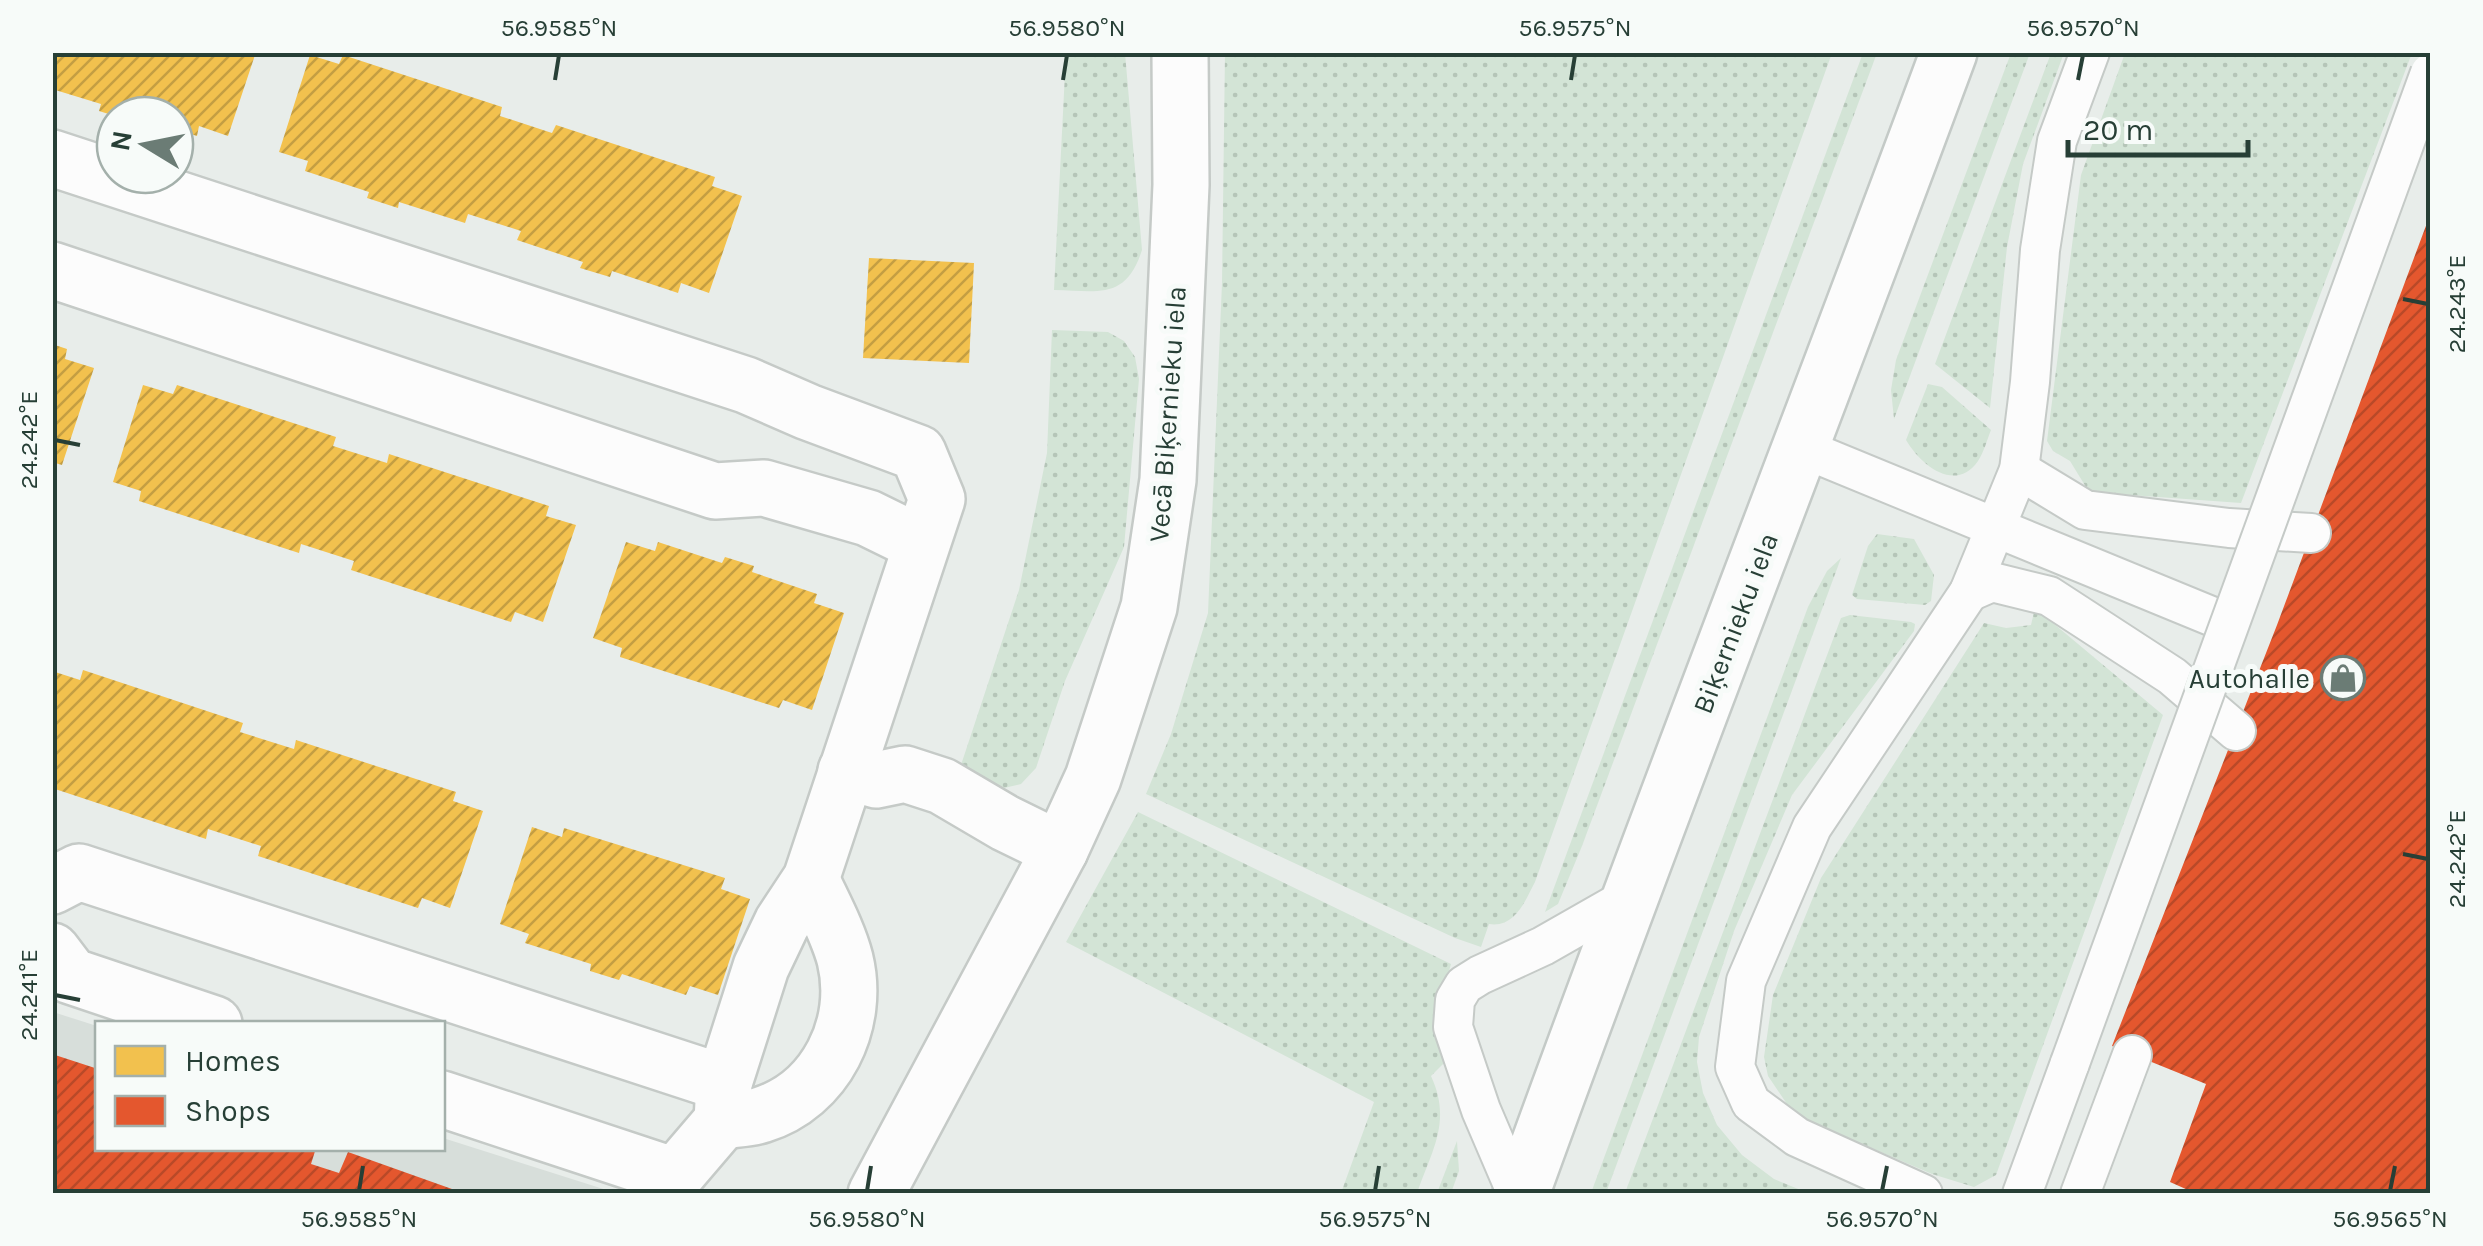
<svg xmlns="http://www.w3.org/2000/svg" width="2483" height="1246" font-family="Karla,sans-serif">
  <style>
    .built { fill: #d7deda }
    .grass { fill: url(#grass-dots) }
    .homes { fill: url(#homes-hatch) }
    .shops { fill: url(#shops-hatch) }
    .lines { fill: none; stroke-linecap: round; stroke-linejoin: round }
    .lane-casing { stroke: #c5cac7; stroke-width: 42 }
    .street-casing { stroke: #c5cac7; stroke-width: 60 }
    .secondary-casing { stroke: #c4cac7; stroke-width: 60 }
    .lane { stroke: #fcfcfc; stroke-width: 38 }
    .street { stroke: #fcfcfc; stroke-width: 55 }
    .secondary { stroke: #fcfcfc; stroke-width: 55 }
    .lane-bridge-casing { stroke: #c5cac7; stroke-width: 42; stroke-linecap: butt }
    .lane-bridge { stroke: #fcfcfc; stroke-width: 38 }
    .ticks { fill: none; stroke: #273f36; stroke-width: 4 }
    .labels { text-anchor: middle; stroke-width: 10; stroke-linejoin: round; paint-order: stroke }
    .street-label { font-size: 28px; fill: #273f36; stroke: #f7fbf9 }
    .poi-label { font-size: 28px; fill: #273f36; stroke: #f7fbf9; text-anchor: end }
    .neatline { fill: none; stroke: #273f36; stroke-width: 4 }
    .ticks-label { font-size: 25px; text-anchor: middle; fill: #273f36 }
  </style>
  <defs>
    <pattern id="grass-dots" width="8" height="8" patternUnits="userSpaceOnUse" patternTransform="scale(2.5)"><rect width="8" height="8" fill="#d3e4d6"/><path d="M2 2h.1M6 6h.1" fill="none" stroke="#b5c5b8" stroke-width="1.8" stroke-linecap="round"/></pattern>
    <pattern id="homes-hatch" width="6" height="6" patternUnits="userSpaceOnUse" patternTransform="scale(2.5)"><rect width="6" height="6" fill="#f2c14e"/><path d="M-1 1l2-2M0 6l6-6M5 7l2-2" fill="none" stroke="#c49e42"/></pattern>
    <pattern id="shops-hatch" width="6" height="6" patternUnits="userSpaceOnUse" patternTransform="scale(2.5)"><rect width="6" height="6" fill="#e4572e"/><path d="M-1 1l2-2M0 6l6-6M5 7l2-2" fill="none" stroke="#b94928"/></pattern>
  </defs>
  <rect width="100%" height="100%" fill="#e8edea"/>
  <path class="built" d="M 53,1012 L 97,1026 L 98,1148 L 442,1148 L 443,1138 L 616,1193 L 53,1194 Z"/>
  <g class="grass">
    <path d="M 1066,53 L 1125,53 L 1142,250 C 1126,300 1099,291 1054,290 Z"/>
    <path d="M 1225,53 L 1832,53 L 1535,882 C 1525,901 1515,928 1489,924 L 1481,947 L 1455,938 L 1146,794 L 1171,734 L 1208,613 L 1222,283 Z"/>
    <path d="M 1863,53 L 1877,53 L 1582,846 L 1558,904 L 1545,912 Z"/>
    <path d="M 2011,53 L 2030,53 L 1894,419 L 1891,390 L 1896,360 Z"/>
    <path d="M 2051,53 L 2064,53 L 2023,164 L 2007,247 L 1990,408 L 1935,364 Z"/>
    <path d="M 2125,53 L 2412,53 L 2241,503 L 2089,492 L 2070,461 L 2053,451 L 2047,441 L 2081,175 Z"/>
    <path d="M 1052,330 L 1108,332 L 1124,341 L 1135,357 L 1139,379 L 1124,547 L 1065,681 L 1036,768 L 1021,784 L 1004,788 L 958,774 L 1019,590 L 1047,453 Z"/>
    <path d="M 1928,384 L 1942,387 L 1991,430 C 1987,440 1984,452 1978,461 C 1955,494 1920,464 1906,440 Z"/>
    <path d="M 1877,534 L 1914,539 L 1934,575 L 1931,601 L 1925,605 L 1857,599 L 1852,595 L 1868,546 Z"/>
    <path d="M 1841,558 L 1606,1193 L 1591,1193 L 1808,607 L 1827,571 Z"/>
    <path d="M 2035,608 L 2163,715 L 1996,1175 L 1974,1187 L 1932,1174 L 1806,1120 L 1789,1107 L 1768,1076 L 1764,1057 L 1773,995 L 1821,878 L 1984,623 L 2006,628 L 2031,625 Z"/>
    <path d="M 1850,615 L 1911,622 L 1915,624 L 1914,631 L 1792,795 L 1734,931 L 1699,1037 L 1697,1062 L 1703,1093 L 1717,1125 L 1742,1155 L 1774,1179 L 1808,1193 L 1625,1193 L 1841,618 Z"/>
    <path d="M 1138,812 L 1451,964 L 1440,1003 L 1447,1060 L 1431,1076 C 1452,1121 1432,1150 1417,1193 L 1341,1193 L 1374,1102 L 1066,942 Z"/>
    <path d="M 1457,1141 L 1459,1171 L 1451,1193 L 1437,1193 Z"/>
  </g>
  <g class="homes">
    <path d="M 52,52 L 256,52 L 228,136 L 199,126 L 197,136 L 175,129 L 175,115 L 115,116 L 99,111 L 101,104 L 52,89 Z"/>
    <path d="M 310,55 L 339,64 L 343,55 L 502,107 L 500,116 L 552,133 L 556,125 L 715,177 L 712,186 L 742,196 L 709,293 L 681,283 L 678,293 L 612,271 L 610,277 L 580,268 L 583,262 L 517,240 L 521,231 L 468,214 L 465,223 L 399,202 L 398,208 L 367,198 L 369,192 L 305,171 L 308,161 L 279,152 Z"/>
    <path d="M 869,258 L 974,263 L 969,363 L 863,358 Z"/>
    <path d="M 52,344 L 67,349 L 65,359 L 94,368 L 62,465 L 52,462 Z"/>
    <path d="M 143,385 L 173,394 L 177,385 L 336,437 L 333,446 L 387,463 L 389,454 L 549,506 L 546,516 L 576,525 L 543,622 L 515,612 L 511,622 L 351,570 L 354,561 L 301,544 L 299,553 L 139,501 L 141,491 L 113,482 Z"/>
    <path d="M 626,542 L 655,551 L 658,542 L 722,563 L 725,557 L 754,566 L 752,572 L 817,594 L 814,603 L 844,613 L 812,710 L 783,700 L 779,708 L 620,657 L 622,648 L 593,638 Z"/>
    <path d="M 83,670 L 243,723 L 240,732 L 294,749 L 296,740 L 456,792 L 453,801 L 483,811 L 450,908 L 422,898 L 418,908 L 258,856 L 261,846 L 208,829 L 206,839 L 52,788 L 52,671 L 80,680 Z"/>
    <path d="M 532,827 L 562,837 L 564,828 L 725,878 L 721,889 L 750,899 L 718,995 L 690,986 L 686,995 L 622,974 L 619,980 L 590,971 L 591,964 L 525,943 L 529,934 L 500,924 Z"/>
  </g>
  <g class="shops">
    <path d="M 2430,215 L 2430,1194 L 2197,1194 L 2170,1182 L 2206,1084 L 2112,1046 L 2277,625 Z"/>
    <path d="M 52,1054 L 98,1069 L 98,1148 L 316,1148 L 311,1164 L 339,1173 L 348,1152 L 466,1194 L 52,1194 Z"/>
  </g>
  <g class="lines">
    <defs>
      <g id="lane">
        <path d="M 1802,448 L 2228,623"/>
        <path d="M 2019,470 L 2085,510 L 2229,528 L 2311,533"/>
        <path d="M 1969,592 L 1992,582 L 2049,596 L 2172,676 L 2236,731"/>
        <path d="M 1517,1194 L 1481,1110 L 1453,1027 L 1455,1000 L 1464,985 L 1480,975 L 1543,946 L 1629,897"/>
        <path d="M 1923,1194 L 1797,1137 L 1751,1103 L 1735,1067 L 1746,981 L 1812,827 L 1969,592 L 2019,470 L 2030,382 L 2040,250 L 2057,141 L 2090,52"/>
        <path d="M 2022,1194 L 2070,1063"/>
        <path d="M 2080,1194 L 2132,1055"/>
      </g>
      <g id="street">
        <path d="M 52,158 L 746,385 L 808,412 L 918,453 L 937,499 L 811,879 L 782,923 L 761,967 L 724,1083 L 722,1121 L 675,1176 L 442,1099"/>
        <path d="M 52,270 L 715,491 L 764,488 L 868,518 L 921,544"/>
        <path d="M 846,771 L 876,780 L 905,774 L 942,786 L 1005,823 L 1060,850"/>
        <path d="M 52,886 L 79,872 L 724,1083"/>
        <path d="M 52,951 L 71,976 L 214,1024"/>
        <path d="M 722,1121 C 734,1119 749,1119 761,1115 C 826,1095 861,1024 845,959 C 838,932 823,905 811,879"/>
        <path d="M 876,1194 L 1060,850 L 1093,778 L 1149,607 L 1168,480 L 1181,185 L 1180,52"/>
      </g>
      <path id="secondary" d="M 1521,1194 C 1659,811 1808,433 1949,52"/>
    </defs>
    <use href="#lane" class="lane-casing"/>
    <use href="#street" class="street-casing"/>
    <use href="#secondary" class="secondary-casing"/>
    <use href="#lane" class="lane"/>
    <use href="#street" class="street"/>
    <use href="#secondary" class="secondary"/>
    <defs>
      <path id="lane-bridge" d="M 2070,1063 L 2430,73"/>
    </defs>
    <use href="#lane-bridge" class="lane-bridge-casing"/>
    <use href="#lane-bridge" class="lane-bridge"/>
  </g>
  <path class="ticks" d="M 555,80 L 559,55M 1063,80 L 1067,55M 1571,80 L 1575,55M 2078,80 L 2083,55M 2403,299 L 2428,304M 55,440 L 80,445M 2403,854 L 2428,859M 55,995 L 80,1000M 359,1191 L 363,1166M 867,1191 L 871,1166M 1375,1191 L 1379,1166M 1882,1191 L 1887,1166M 2390,1191 L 2395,1166"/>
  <defs>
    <symbol id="shop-ring" viewBox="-11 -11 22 22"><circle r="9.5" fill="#f7fbf9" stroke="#6b7c75" stroke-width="1.5"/><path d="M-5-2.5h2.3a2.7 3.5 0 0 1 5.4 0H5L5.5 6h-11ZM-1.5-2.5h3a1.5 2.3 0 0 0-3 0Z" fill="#6b7c75"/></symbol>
  </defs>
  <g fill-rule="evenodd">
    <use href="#shop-ring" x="2318" y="653" width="50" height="50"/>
  </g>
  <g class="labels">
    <g class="street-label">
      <text transform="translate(1167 414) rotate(-86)" y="10">Vecā Biķernieku iela</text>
      <text transform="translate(1735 623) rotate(-69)" y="10">Biķernieku iela</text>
    </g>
    <g class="poi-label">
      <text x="2310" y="688">Autohalle</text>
    </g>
  </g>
  <rect width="2483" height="1246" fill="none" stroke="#f7fbf9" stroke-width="110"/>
  <rect x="95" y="1021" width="350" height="130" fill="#f7fbf9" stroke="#a4b0ab" stroke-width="2.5"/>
  <rect x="115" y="1046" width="50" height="30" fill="#f2c14e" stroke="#a4b0ab" stroke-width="2.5"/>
  <text x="185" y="1071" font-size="30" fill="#273f36">Homes</text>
  <rect x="115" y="1096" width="50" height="30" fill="#e4572e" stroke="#a4b0ab" stroke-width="2.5"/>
  <text x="185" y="1121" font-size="30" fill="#273f36">Shops</text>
  <g transform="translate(145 145) rotate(280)"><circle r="48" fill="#f7fbf9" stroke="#a4b0ab" stroke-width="2.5"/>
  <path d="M0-8L18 38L0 25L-18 38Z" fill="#6b7c75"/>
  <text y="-15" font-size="28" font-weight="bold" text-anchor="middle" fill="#273f36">N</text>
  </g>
  <path d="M2068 140v15h180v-15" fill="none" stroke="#273f36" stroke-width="5"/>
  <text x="2083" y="140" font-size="30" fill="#273f36" stroke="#f7fbf9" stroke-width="8" paint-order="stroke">20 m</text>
  <rect x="55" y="55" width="2373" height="1136" class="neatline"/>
  <g class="ticks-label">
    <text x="559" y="36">56.9585°N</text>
    <text x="1067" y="36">56.9580°N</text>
    <text x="1575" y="36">56.9575°N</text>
    <text x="2083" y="36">56.9570°N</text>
    <text transform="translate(2456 304) rotate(-90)" y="9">24.243°E</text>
    <text transform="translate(28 440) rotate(-90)" y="9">24.242°E</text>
    <text transform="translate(2456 859) rotate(-90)" y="9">24.242°E</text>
    <text transform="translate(28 995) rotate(-90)" y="9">24.241°E</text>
    <text x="359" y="1227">56.9585°N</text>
    <text x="867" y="1227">56.9580°N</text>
    <text x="1375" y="1227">56.9575°N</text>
    <text x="1882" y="1227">56.9570°N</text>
    <text x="2390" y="1227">56.9565°N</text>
  </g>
</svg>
